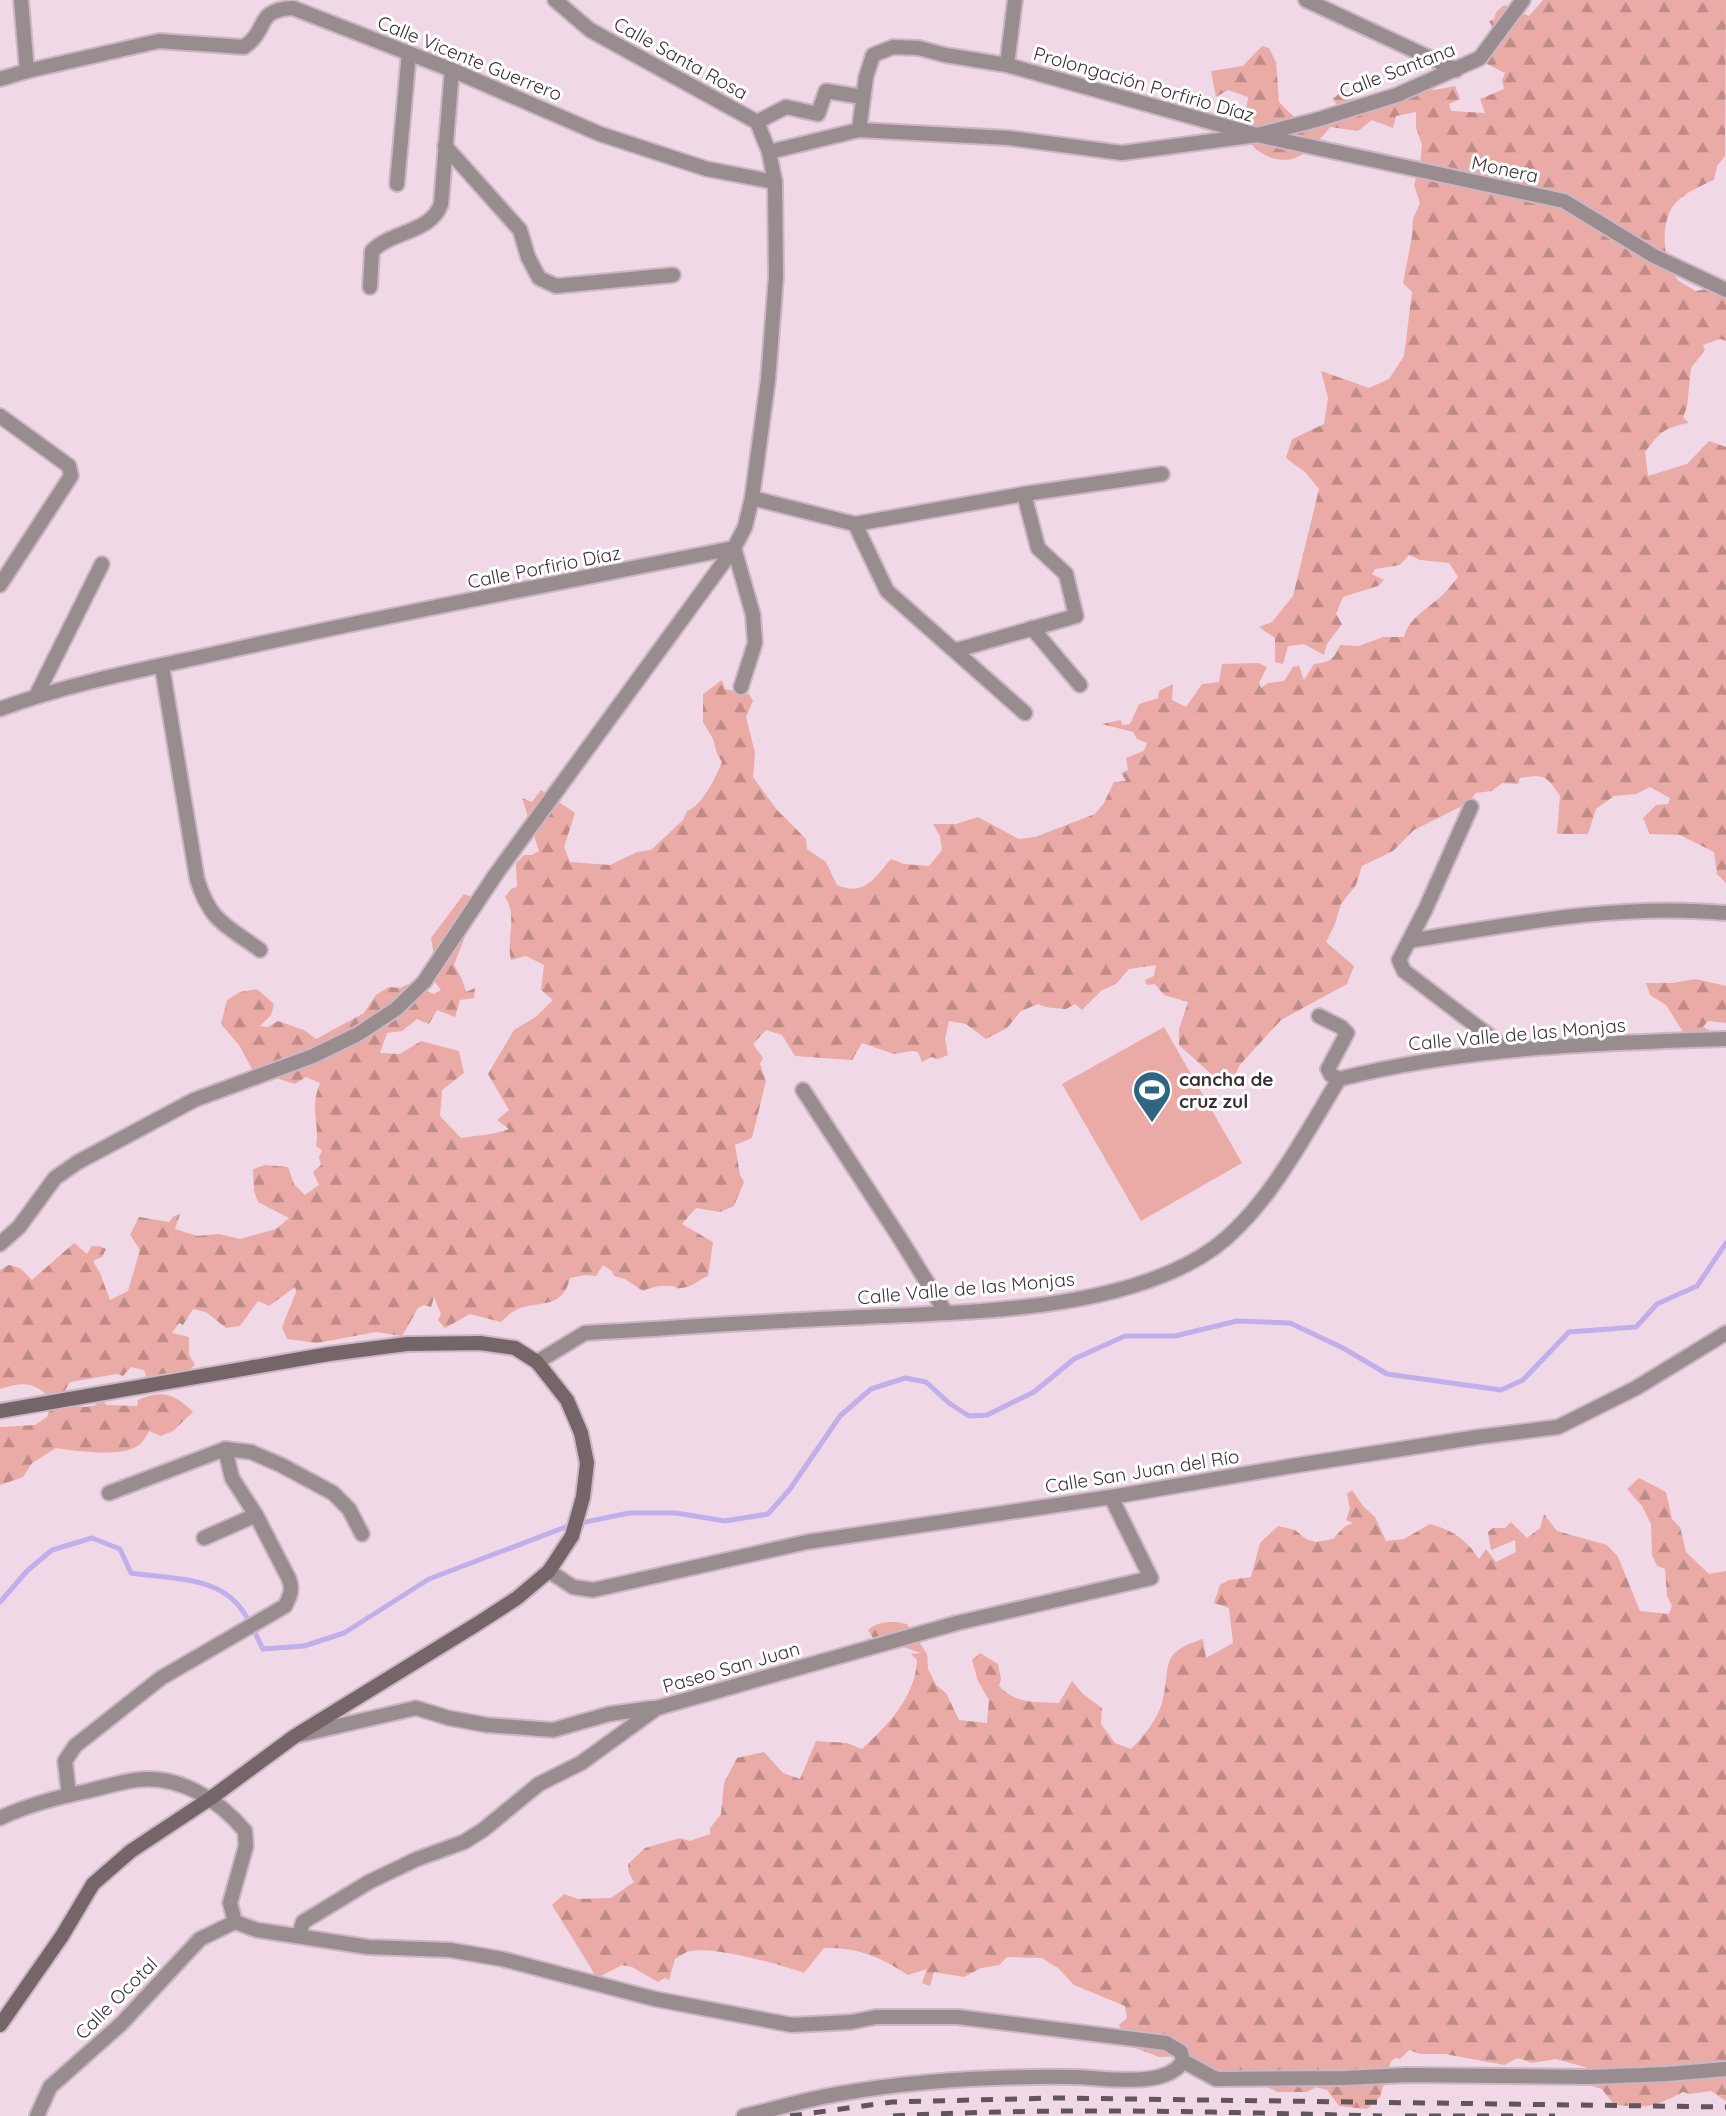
<svg xmlns="http://www.w3.org/2000/svg" width="1726" height="2116" font-family="Quicksand,sans-serif">
  <style>
    .green { fill: #eaaaa5 }
    .forest { fill: url(#forest-firs) }
    .lines { fill: none; stroke-linecap: round; stroke-linejoin: round }
    .stream { stroke: #c0afea; stroke-width: 5 }
    .street-casing { stroke: #ccb6c4; stroke-width: 18 }
    .secondary-casing { stroke: #ccb6c4; stroke-width: 18 }
    .street { stroke: #998c8f; stroke-width: 14 }
    .secondary { stroke: #766568; stroke-width: 14 }
    .rail { stroke: #61545c; stroke-width: 5; stroke-dasharray: 12 12; stroke-linecap: butt }
    .labels { text-anchor: middle; stroke-width: 6; stroke-linejoin: round; paint-order: stroke }
    .street-label { font-size: 19px; fill: #3a3036; stroke: #fff }
    .poi-label { font-size: 19px; font-weight: bold; fill: #3a3036; stroke: #fff; text-anchor: start }
  </style>
  <defs>
    <pattern id="forest-firs" width="22" height="20" patternUnits="userSpaceOnUse" patternTransform="scale(1.75)"><rect width="22" height="20" fill="#eaaaa5"/><path d="M5 1l3.5 6h-7zM16 11l3.5 6h-7z" fill="#bf8b87"/></pattern>
  </defs>
  <rect width="100%" height="100%" fill="#f1d8e7"/>
  <path class="green" d="M 1164,1027 L 1242,1163 L 1141,1221 L 1062,1084 Z"/>
  <g class="forest">
    <path d="M 1543,0 L 1726,0 L 1725,156 L 1717,166 L 1714,180 C 1700,186 1682,194 1673,206 C 1660,225 1663,261 1677,279 C 1681,283 1690,287 1695,291 L 1713,288 L 1722,278 L 1726,287 L 1726,341 L 1720,339 L 1703,345 L 1705,350 L 1691,368 L 1687,407 L 1683,417 L 1689,423 C 1665,427 1660,432 1645,452 L 1648,476 L 1687,464 L 1709,441 L 1726,447 L 1726,883 L 1717,874 L 1714,852 L 1680,835 L 1650,834 L 1643,818 L 1656,805 L 1668,804 L 1670,798 L 1650,787 L 1636,794 L 1614,796 L 1596,809 L 1588,834 L 1557,834 L 1560,796 C 1546,775 1545,774 1520,778 L 1518,784 L 1502,783 L 1492,791 L 1476,793 L 1468,803 L 1414,830 L 1393,851 L 1362,866 L 1356,885 L 1341,904 L 1335,924 L 1326,942 L 1354,966 L 1347,984 L 1281,1020 L 1239,1066 L 1235,1076 L 1225,1087 L 1211,1088 L 1209,1072 L 1179,1045 L 1179,1029 L 1188,1002 L 1164,995 L 1155,984 L 1147,985 L 1145,980 L 1154,976 L 1156,965 L 1129,969 L 1116,984 L 1102,990 L 1082,1010 L 1075,1004 L 1066,1009 C 1056,1008 1048,1009 1038,1004 L 1021,1011 L 1007,1028 L 986,1039 L 966,1024 L 949,1021 L 945,1039 L 948,1055 L 938,1059 L 931,1057 L 922,1062 L 918,1052 L 912,1051 L 894,1054 L 862,1043 L 852,1060 L 795,1056 L 782,1035 L 766,1030 L 753,1044 L 763,1058 L 760,1064 L 766,1081 L 752,1138 L 735,1145 L 740,1175 L 744,1182 L 734,1206 L 720,1212 L 696,1208 L 682,1224 L 713,1242 L 708,1276 C 698,1280 693,1287 682,1288 C 672,1289 681,1287 671,1286 C 663,1285 650,1287 643,1291 L 625,1279 L 614,1276 L 612,1271 L 603,1265 L 596,1276 L 585,1275 L 570,1278 C 562,1312 535,1299 514,1311 C 510,1313 505,1318 501,1322 L 470,1314 L 445,1328 L 438,1320 L 441,1314 L 434,1297 L 431,1307 L 424,1305 L 418,1308 L 402,1336 L 376,1332 L 317,1343 L 287,1339 L 282,1327 L 296,1292 L 295,1287 L 269,1306 L 258,1301 L 240,1326 L 226,1328 L 206,1312 L 193,1309 L 183,1325 L 179,1323 L 172,1333 L 189,1337 L 189,1355 L 195,1365 L 169,1387 L 164,1374 L 147,1378 L 144,1370 L 131,1367 L 123,1376 L 117,1374 L 70,1382 L 61,1397 L 51,1399 C 33,1381 23,1382 0,1389 L 0,1270 L 9,1265 L 20,1268 L 32,1280 L 74,1243 L 87,1254 L 92,1246 L 99,1246 L 106,1249 L 102,1257 L 93,1261 L 100,1273 L 110,1300 L 128,1291 L 140,1250 L 130,1235 L 139,1217 L 169,1222 L 174,1216 L 180,1214 L 175,1229 L 197,1236 L 219,1234 L 240,1239 L 276,1229 L 289,1218 L 258,1202 L 254,1191 L 253,1169 L 265,1165 L 288,1167 L 294,1184 L 305,1195 L 319,1185 L 313,1172 L 321,1165 L 319,1157 L 322,1150 L 316,1146 C 320,1120 309,1111 320,1083 L 306,1077 L 295,1084 L 253,1071 L 239,1045 L 221,1024 L 227,1000 L 240,992 L 257,989 L 274,1004 L 271,1015 L 260,1026 L 268,1027 L 278,1021 L 304,1030 L 316,1039 L 364,1013 L 376,995 L 389,987 L 401,988 L 408,984 L 434,994 L 441,990 L 432,978 L 435,959 L 431,938 L 464,894 L 473,897 L 472,918 L 454,965 L 462,979 L 466,992 L 475,988 L 474,998 L 460,1000 L 455,1017 L 437,1010 L 429,1024 L 417,1019 L 402,1031 L 387,1033 L 380,1053 L 400,1054 L 421,1041 L 459,1051 L 464,1073 L 442,1090 L 440,1116 L 461,1138 C 478,1135 494,1135 509,1129 L 497,1120 L 509,1110 L 488,1074 L 514,1030 L 537,1016 L 553,1000 L 541,990 L 544,965 L 526,956 L 511,960 C 506,939 518,916 505,897 L 511,889 L 517,887 L 516,863 L 524,855 L 532,855 L 539,851 L 522,798 L 532,802 L 541,790 L 575,813 L 564,847 L 570,862 L 610,865 L 637,852 L 651,850 L 683,820 L 687,811 C 702,806 716,777 722,762 L 717,754 L 713,739 L 703,722 L 703,694 L 722,680 L 725,689 L 749,694 L 753,701 L 746,717 L 755,753 L 753,777 L 777,810 L 806,839 L 807,849 L 826,862 L 837,885 C 865,897 874,878 891,859 L 904,864 L 929,866 L 942,850 L 940,836 L 933,824 L 956,824 L 978,817 L 1019,839 L 1035,837 L 1095,814 L 1104,803 L 1114,782 L 1126,781 L 1121,773 L 1128,770 L 1126,758 L 1144,751 L 1147,743 L 1137,739 L 1133,732 L 1102,724 L 1121,720 L 1122,725 L 1130,724 L 1139,704 L 1158,698 L 1159,691 L 1173,684 L 1172,700 L 1186,707 L 1202,684 L 1219,682 L 1222,664 L 1258,663 L 1267,667 L 1259,683 L 1261,688 L 1268,683 L 1284,681 L 1293,667 L 1299,666 L 1304,680 L 1314,664 C 1331,662 1333,660 1340,645 L 1359,646 L 1383,637 L 1404,637 C 1408,620 1425,610 1438,599 C 1446,593 1452,584 1458,577 L 1449,563 L 1420,560 L 1409,555 L 1400,565 L 1375,569 L 1372,574 L 1384,580 L 1378,586 L 1343,597 L 1336,614 L 1342,624 L 1327,644 L 1324,655 L 1304,644 L 1288,646 L 1283,664 L 1275,662 L 1275,638 L 1259,627 L 1272,622 L 1293,596 L 1319,489 L 1305,472 L 1286,458 L 1292,439 L 1324,424 L 1328,398 L 1321,371 L 1369,388 L 1389,379 L 1404,356 L 1412,292 L 1403,283 L 1412,236 L 1413,219 L 1420,203 L 1414,185 L 1420,165 L 1422,145 L 1416,127 L 1416,112 L 1396,116 L 1393,128 L 1372,120 L 1358,131 L 1330,127 C 1325,135 1306,153 1298,157 C 1276,167 1244,149 1244,125 C 1244,116 1247,106 1248,97 L 1228,90 L 1216,97 L 1211,71 L 1243,66 L 1262,46 L 1269,48 L 1276,62 L 1279,102 L 1297,120 L 1337,105 L 1333,99 L 1343,90 L 1356,100 L 1386,101 L 1402,84 L 1434,90 L 1455,86 L 1460,99 L 1449,104 L 1451,111 L 1485,113 L 1480,99 L 1504,89 L 1502,80 L 1505,73 L 1487,64 C 1493,49 1486,41 1492,26 L 1489,21 L 1494,19 L 1496,12 L 1504,5 L 1529,16 Z"/>
    <path d="M 1696,979 L 1726,986 L 1726,1023 L 1708,1021 L 1703,1027 L 1709,1030 L 1714,1038 L 1687,1038 L 1666,1005 L 1650,995 L 1646,983 L 1673,983 Z"/>
    <path d="M 94,1392 L 107,1405 L 137,1406 L 138,1400 C 162,1389 175,1394 193,1412 L 173,1431 L 161,1436 L 149,1431 C 147,1435 143,1442 139,1445 C 122,1458 76,1451 56,1448 L 32,1463 L 23,1477 L 0,1485 L 0,1427 L 35,1425 L 47,1417 L 49,1411 L 57,1403 L 85,1407 L 96,1405 L 92,1397 Z"/>
    <path d="M 1639,1478 L 1666,1492 L 1672,1519 L 1680,1527 L 1686,1552 L 1709,1574 L 1726,1571 L 1726,2101 L 1711,2091 L 1690,2094 L 1683,2092 C 1652,2108 1649,2108 1614,2105 L 1602,2089 L 1592,2086 L 1592,2069 L 1556,2059 L 1532,2063 L 1518,2058 L 1504,2065 L 1445,2054 L 1420,2054 L 1409,2050 L 1400,2059 L 1396,2058 L 1391,2061 L 1380,2097 L 1367,2109 L 1339,2106 L 1327,2090 L 1316,2087 L 1307,2092 L 1278,2092 L 1238,2073 L 1212,2069 L 1184,2056 L 1159,2057 L 1128,2045 L 1119,2025 L 1127,2018 L 1125,2006 L 1074,1985 L 1058,1968 L 1042,1958 L 1007,1957 L 999,1965 L 981,1968 L 964,1977 L 934,1972 L 930,1986 L 922,1983 L 927,1969 L 908,1975 C 881,1957 857,1947 824,1948 L 804,1973 C 779,1964 715,1946 690,1951 C 685,1952 680,1956 675,1959 L 669,1980 L 665,1978 L 658,1982 L 632,1967 L 622,1965 L 597,1978 L 552,1905 L 564,1894 L 578,1899 L 611,1898 L 634,1882 L 629,1873 L 628,1864 L 645,1848 L 680,1838 L 690,1841 L 710,1834 L 710,1828 L 721,1814 L 724,1783 L 737,1758 L 764,1752 L 783,1773 L 800,1779 L 816,1741 L 847,1743 L 862,1749 C 887,1726 916,1696 917,1660 L 911,1654 L 921,1653 L 891,1643 L 877,1644 L 868,1630 C 880,1620 893,1621 907,1624 L 927,1654 L 928,1669 L 936,1685 L 946,1693 L 959,1720 L 987,1723 L 989,1700 L 978,1681 L 972,1660 L 980,1653 L 998,1664 L 1001,1679 L 999,1686 C 1018,1705 1033,1701 1059,1703 L 1072,1681 L 1083,1694 L 1102,1708 L 1101,1724 L 1115,1743 L 1131,1749 C 1143,1737 1157,1720 1162,1703 C 1172,1667 1157,1653 1203,1639 L 1206,1658 L 1233,1643 L 1229,1608 L 1214,1603 L 1220,1585 L 1229,1580 L 1251,1577 L 1260,1543 L 1278,1526 L 1295,1530 L 1306,1539 L 1316,1542 L 1333,1539 L 1344,1527 L 1353,1523 L 1346,1520 L 1350,1509 L 1347,1494 L 1352,1490 L 1363,1506 L 1375,1517 L 1386,1541 L 1404,1539 L 1430,1524 C 1452,1530 1466,1539 1479,1559 L 1486,1549 L 1496,1562 L 1516,1552 L 1515,1540 L 1491,1550 L 1488,1532 L 1493,1528 L 1505,1528 L 1511,1522 L 1527,1538 L 1540,1528 L 1544,1514 L 1557,1531 L 1607,1545 L 1618,1557 L 1640,1611 L 1669,1614 L 1672,1606 L 1667,1596 L 1665,1569 L 1657,1566 L 1652,1555 L 1651,1524 L 1642,1506 L 1627,1489 Z"/>
  </g>
  <g class="lines">
    <path class="stream" d="M 0,1602 L 27,1571 L 52,1550 L 92,1538 L 120,1549 L 131,1573 C 168,1579 218,1575 242,1610 C 251,1622 256,1636 263,1649 L 304,1646 L 344,1633 L 429,1579 L 571,1525 L 629,1513 L 676,1513 L 725,1521 L 768,1514 L 790,1489 L 840,1416 L 871,1389 L 905,1378 L 926,1382 L 949,1403 L 969,1416 L 987,1415 L 1034,1392 L 1074,1359 L 1125,1336 L 1175,1336 L 1237,1321 L 1290,1323 L 1343,1348 L 1387,1374 L 1501,1390 L 1523,1380 L 1569,1332 L 1636,1327 L 1657,1304 L 1697,1286 L 1726,1243"/>
    <defs>
      <g id="street">
        <path d="M 21,0 L 27,71"/>
        <path d="M 1306,0 L 1456,70"/>
        <path d="M 1007,65 L 1015,0"/>
        <path d="M 0,79 L 27,71 L 159,41 L 244,47 C 270,29 254,10 293,8 L 452,70 L 600,134 L 707,169 L 775,182"/>
        <path d="M 757,122 L 786,107 L 818,114 L 826,91 L 863,97"/>
        <path d="M 859,130 L 866,77 L 873,55 L 893,47 L 919,48 L 945,55 L 1007,65 L 1257,135 L 1564,201 L 1654,256 L 1726,290"/>
        <path d="M 445,146 L 520,230 L 528,257 L 539,278 L 556,286 L 673,275"/>
        <path d="M 769,152 L 859,130 L 1009,138 L 1122,153 L 1257,135 L 1316,120 L 1397,95 L 1480,58 L 1523,0"/>
        <path d="M 397,184 L 409,53"/>
        <path d="M 370,287 L 372,251 C 391,231 431,233 441,204 L 452,70"/>
        <path d="M 0,416 L 69,466 L 71,476 L 0,585"/>
        <path d="M 752,498 L 855,524 L 1024,494 L 1162,474"/>
        <path d="M 855,524 L 887,591 L 1025,713"/>
        <path d="M 734,548 L 753,615 L 755,643 L 741,687"/>
        <path d="M 1032,628 L 1080,685"/>
        <path d="M 957,650 L 1076,616 L 1066,574 L 1038,548 L 1024,494"/>
        <path d="M 162,666 L 197,879 C 210,922 226,925 260,950"/>
        <path d="M 36,696 L 102,564"/>
        <path d="M 0,709 C 76,681 157,667 236,649 C 401,612 568,581 734,548"/>
        <path d="M 1471,807 L 1425,910 L 1399,960 L 1404,971 L 1508,1050"/>
        <path d="M 1409,941 C 1513,924 1620,903 1726,913"/>
        <path d="M 1319,1016 L 1341,1027 L 1347,1033 L 1328,1069 L 1331,1075 L 1339,1079"/>
        <path d="M 803,1090 L 901,1240 L 946,1313"/>
        <path d="M 0,1244 L 19,1227 L 55,1178 L 78,1162 L 194,1100 L 313,1056 L 358,1034 L 396,1009 L 424,982 L 496,874 L 734,548 L 745,527 L 752,498 L 768,380 L 776,277 L 775,182 L 769,152 L 757,122 L 590,30 L 555,0"/>
        <path d="M 537,1362 L 585,1333 C 670,1328 754,1322 839,1318 C 951,1312 1120,1315 1214,1248 C 1267,1209 1305,1135 1339,1079 C 1465,1047 1596,1043 1726,1039"/>
        <path d="M 109,1493 L 225,1449"/>
        <path d="M 204,1538 L 256,1515"/>
        <path d="M 549,1571 L 573,1587 L 593,1590 L 807,1542 L 1111,1497 L 1292,1466 L 1478,1437 L 1558,1427 L 1636,1388 L 1726,1333"/>
        <path d="M 299,1735 L 416,1708 L 449,1718 L 487,1725 L 553,1730 L 609,1714 L 653,1708"/>
        <path d="M 69,1795 L 65,1761 L 75,1746 L 161,1678 L 285,1606 C 290,1596 293,1590 289,1579 L 256,1515 L 232,1478 L 225,1449 L 251,1452 L 281,1465 L 333,1493 L 349,1509 L 362,1534"/>
        <path d="M 0,1818 C 28,1805 58,1797 88,1791 C 104,1787 120,1782 136,1780 C 179,1774 219,1800 245,1831 L 246,1846 L 230,1903 L 235,1922 L 257,1930 L 368,1947 L 450,1950 L 502,1959 L 655,1999 L 792,2025 L 851,2022 L 876,2017 L 958,2017 L 1166,2043 L 1181,2052 L 1183,2061 L 1216,2079 L 1345,2078 L 1407,2075 L 1591,2077 L 1667,2074 L 1726,2069"/>
        <path d="M 299,1936 L 303,1922 L 369,1882 L 417,1859 L 464,1842 L 483,1830 L 539,1784 L 581,1763 L 657,1708 L 957,1623 L 1151,1578 L 1111,1497"/>
        <path d="M 37,2116 L 50,2087 L 121,2024 L 200,1939 L 235,1922"/>
        <path d="M 744,2116 C 775,2109 807,2099 838,2094 C 915,2080 994,2076 1072,2077 C 1101,2077 1166,2090 1183,2061"/>
      </g>
      <path id="secondary" d="M 0,1411 L 329,1354 L 407,1344 L 480,1343 L 515,1348 L 537,1362 L 567,1400 L 581,1433 L 587,1463 L 583,1497 L 572,1536 L 549,1571 L 517,1598 L 477,1624 L 295,1736 L 211,1798 L 131,1851 L 93,1884 L 62,1936 L 0,2025"/>
    </defs>
    <use href="#street" class="street-casing"/>
    <use href="#secondary" class="secondary-casing"/>
    <use href="#street" class="street"/>
    <use href="#secondary" class="secondary"/>
    <g class="rail">
      <path d="M 790,2116 L 892,2102 L 1056,2098 L 1726,2107"/>
      <path d="M 893,2116 C 1056,2107 1219,2112 1382,2116"/>
      <path d="M 1405,2116 L 1555,2116"/>
    </g>
  </g>
  <defs>
    <symbol id="stadium-pin" viewBox="-11 -11 22 30"><path d="M0 17L-7.5 6A9.5 9.5 0 1 1 7.5 6Z" fill="#306682" stroke="#fff"/><path d="M0-5a6.5 5 0 1 0 0 10a6.5 5 0 1 0 0-10ZM-3.5-1.8h7v3.6h-7Z" fill="#fff"/></symbol>
  </defs>
  <g fill-rule="evenodd">
    <use href="#stadium-pin" x="1130" y="1068" width="44" height="60"/>
  </g>
  <g class="labels">
    <g class="street-label">
      <text transform="translate(470 58) rotate(22)" y="7">Calle Vicente Guerrero</text>
      <text transform="translate(681 58) rotate(29)" y="7">Calle Santa Rosa</text>
      <text transform="translate(1397 70) rotate(-21)" y="7">Calle Santana</text>
      <text transform="translate(1144 84) rotate(16)" y="7">Prolongación Porfirio Díaz</text>
      <text transform="translate(1505 169) rotate(12)" y="7">Monera</text>
      <text transform="translate(544 567) rotate(-11)" y="7">Calle Porfirio Díaz</text>
      <text transform="translate(1517 1034) rotate(-5)" y="7">Calle Valle de las Monjas</text>
      <text transform="translate(966 1288) rotate(-5)" y="7">Calle Valle de las Monjas</text>
      <text transform="translate(1142 1471) rotate(-9)" y="7">Calle San Juan del Río</text>
      <text transform="translate(731 1667) rotate(-16)" y="7">Paseo San Juan</text>
      <text transform="translate(116 1998) rotate(-45)" y="7">Calle Ocotal</text>
    </g>
    <g class="poi-label">
      <text x="1179" y="1086">cancha de<tspan x="1179" dy="22">cruz zul</tspan></text>
    </g>
  </g>
</svg>
